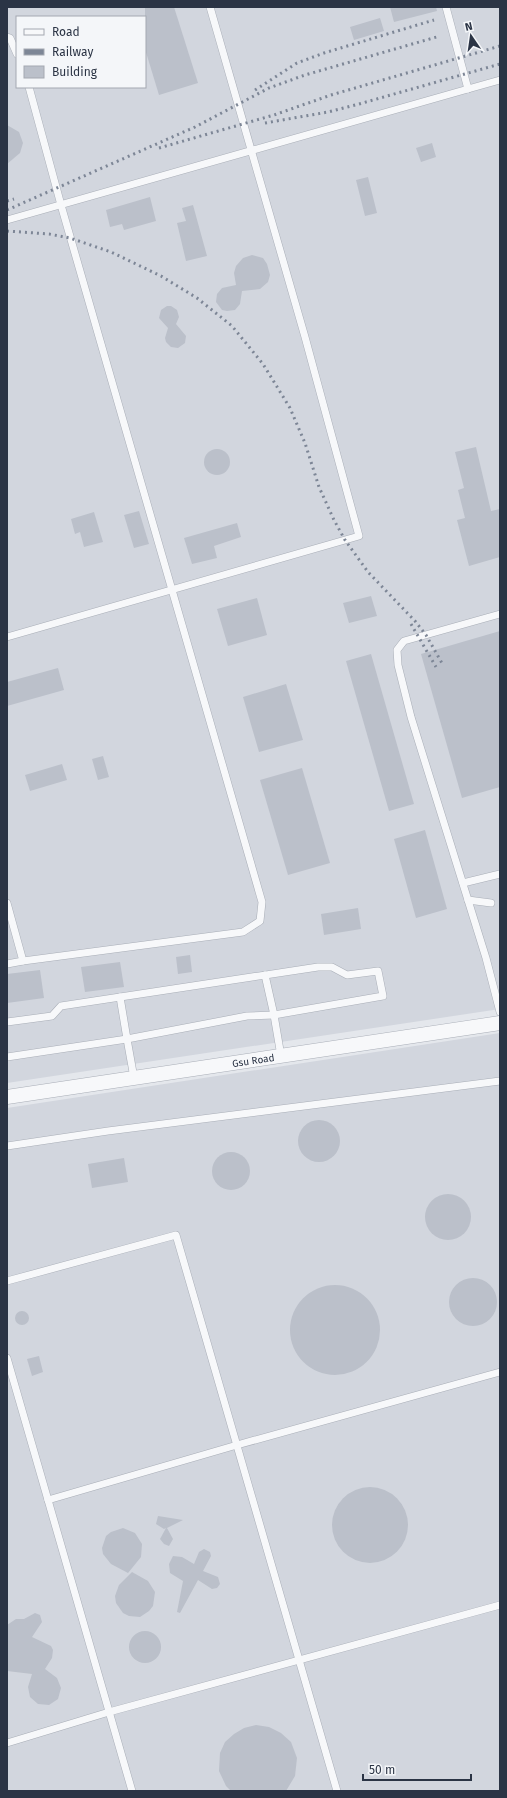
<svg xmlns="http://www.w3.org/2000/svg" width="507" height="1798" font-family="'Fira Sans',sans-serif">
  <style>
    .built { fill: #d2d6de; fill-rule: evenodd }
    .building { fill: #bbc0ca }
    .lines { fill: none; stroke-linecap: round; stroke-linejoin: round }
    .service-casing { stroke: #a9aeb7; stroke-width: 8 }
    .minor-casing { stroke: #a9aeb7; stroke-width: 15 }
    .service { stroke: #f7f8fa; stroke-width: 7 }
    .minor { stroke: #f7f8fa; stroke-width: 14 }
    .rail { stroke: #7d8696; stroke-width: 3; stroke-dasharray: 2 4; stroke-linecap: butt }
    .labels { text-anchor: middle; stroke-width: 3; stroke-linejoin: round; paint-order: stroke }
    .street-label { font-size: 10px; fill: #2b3445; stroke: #f4f6f9 }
  </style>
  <rect width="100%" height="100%" fill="#e4e7ec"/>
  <g class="built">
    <path d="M 7,7 L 500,7 L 500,1009 L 7,1083 ZM 17,17 L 145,17 L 145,87 L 17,87 Z"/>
    <path d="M 500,1033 L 500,1791 L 7,1791 L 7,1108 Z"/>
  </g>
  <g class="building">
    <path d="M 145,7 L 174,7 L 198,83 L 159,95 L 145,49 Z"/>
    <path d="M 390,7 L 436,7 L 437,11 L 394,22 Z"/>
    <path d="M 380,18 L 384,31 L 354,40 L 350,27 Z"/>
    <path d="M 7,125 L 19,132 L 23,143 L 20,153 L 7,164 Z"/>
    <path d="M 432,143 L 436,157 L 421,162 L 416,148 Z"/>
    <path d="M 368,177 L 377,213 L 365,216 L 356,180 Z"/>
    <path d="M 150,197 L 156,221 L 124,230 L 122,224 L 110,227 L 106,210 Z"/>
    <path d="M 193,205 L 207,256 L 186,261 L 177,223 L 186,221 L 182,208 Z"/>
    <path d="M 252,255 L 263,258 L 267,264 L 270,275 L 268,282 L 260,289 L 242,291 L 240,304 L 235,310 L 227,311 L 222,310 L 216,302 L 217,294 L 222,288 L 236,285 L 234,273 L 236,266 L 243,258 Z"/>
    <path d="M 167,306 L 171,306 L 177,310 L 179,317 L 176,324 L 186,336 L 185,343 L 178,348 L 171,347 L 166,342 L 165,338 L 168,328 L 159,318 L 161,310 Z"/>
    <path d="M 476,447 L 491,511 L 500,509 L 500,557 L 469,566 L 457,520 L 465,518 L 458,490 L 464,488 L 455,452 Z"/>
    <circle cx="217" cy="462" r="13"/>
    <path d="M 139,511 L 149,544 L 134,548 L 124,515 Z"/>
    <path d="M 94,512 L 103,542 L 84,547 L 80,532 L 75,534 L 71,519 Z"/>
    <path d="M 237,523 L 241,537 L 214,546 L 217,558 L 192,564 L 184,538 Z"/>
    <path d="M 371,596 L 377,616 L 349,623 L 343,603 Z"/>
    <path d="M 257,598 L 267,635 L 228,646 L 217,609 Z"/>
    <path d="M 500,631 L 500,787 L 462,798 L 421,654 Z"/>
    <path d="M 371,654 L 414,804 L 389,811 L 346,661 Z"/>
    <path d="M 58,668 L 64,690 L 7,706 L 7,682 Z"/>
    <path d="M 286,684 L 303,740 L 259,752 L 243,697 Z"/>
    <path d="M 103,756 L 109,777 L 98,780 L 92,759 Z"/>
    <path d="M 62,764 L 67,780 L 30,791 L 25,775 Z"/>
    <path d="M 302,768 L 330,863 L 288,875 L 260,780 Z"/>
    <path d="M 425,830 L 447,909 L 416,918 L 394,839 Z"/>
    <path d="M 358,908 L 361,929 L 324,935 L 321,914 Z"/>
    <path d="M 190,955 L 192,972 L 178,974 L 176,957 Z"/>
    <path d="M 120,962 L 124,987 L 85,992 L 81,967 Z"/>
    <path d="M 40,970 L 44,998 L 7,1003 L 7,974 Z"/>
    <circle cx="319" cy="1141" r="21"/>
    <circle cx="231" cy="1171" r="19"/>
    <path d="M 124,1158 L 128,1182 L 92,1188 L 88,1164 Z"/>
    <circle cx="448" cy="1217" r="23"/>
    <circle cx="473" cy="1302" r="24"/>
    <circle cx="335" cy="1330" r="45"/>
    <circle cx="22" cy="1318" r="7"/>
    <path d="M 39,1356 L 43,1372 L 32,1376 L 27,1359 Z"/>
    <circle cx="370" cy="1525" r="38"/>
    <path d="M 158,1516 L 183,1520 L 167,1528 L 173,1539 L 169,1546 L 164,1544 L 160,1539 L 166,1528 L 164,1529 L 156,1524 Z"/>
    <path d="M 123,1528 L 135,1533 L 142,1544 L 141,1557 L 128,1573 L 111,1564 L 103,1554 L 102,1548 L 106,1536 L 111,1532 Z"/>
    <path d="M 204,1549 L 210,1552 L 211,1556 L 203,1571 L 218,1577 L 220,1584 L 217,1588 L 212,1589 L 198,1580 L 180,1613 L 177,1612 L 183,1581 L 170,1573 L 169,1564 L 173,1556 L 182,1557 L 194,1564 L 199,1552 Z"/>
    <path d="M 132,1572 L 148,1581 L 155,1592 L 153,1606 L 149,1611 L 140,1617 L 129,1616 L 123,1613 L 116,1603 L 115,1596 L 119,1585 Z"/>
    <path d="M 35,1613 L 40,1615 L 42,1622 L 32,1637 L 51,1646 L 53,1650 L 52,1658 L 45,1669 L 57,1678 L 61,1688 L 58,1699 L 49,1705 L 38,1704 L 30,1697 L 28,1687 L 32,1674 L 7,1671 L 7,1625 L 16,1619 L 24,1619 Z"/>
    <circle cx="145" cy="1647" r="16"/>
    <path d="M 256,1725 L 269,1727 L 281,1733 L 291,1742 L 297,1758 L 295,1776 L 286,1791 L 231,1791 L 226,1786 L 219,1771 L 220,1753 L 225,1742 L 234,1734 L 244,1728 Z"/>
  </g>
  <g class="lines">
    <defs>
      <g id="service">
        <path d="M 446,7 L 468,89 L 500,80"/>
        <path d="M 7,37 L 10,38 L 17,54"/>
        <path d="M 7,220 L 468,89"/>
        <path d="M 500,614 L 404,641 L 397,650 L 398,665 L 411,717 L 486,958 L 500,1012"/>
        <path d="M 7,637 L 359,536 L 305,337 L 210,7"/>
        <path d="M 463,883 L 500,874"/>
        <path d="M 468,900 L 491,903"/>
        <path d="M 7,903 L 23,961"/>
        <path d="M 7,964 L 23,961 L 243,932 L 260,921 L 262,902 L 61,205 L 29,87"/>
        <path d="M 120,997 L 127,1039 L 247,1016 L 274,1015 L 265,975"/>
        <path d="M 7,1022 L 52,1016 L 61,1006 L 318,967 L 332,967 L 347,975 L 378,971 L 383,996 L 274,1015 L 281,1056"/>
        <path d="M 7,1057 L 127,1039 L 134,1078"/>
        <path d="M 7,1146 L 108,1131 L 500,1081"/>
        <path d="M 7,1281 L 176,1235 L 337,1791"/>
        <path d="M 7,1358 L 132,1791"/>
        <path d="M 48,1500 L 237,1445 L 500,1372"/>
        <path d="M 7,1743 L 109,1712 L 500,1605"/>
      </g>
      <g id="minor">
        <path id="s1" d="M 7,1097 L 500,1023"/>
      </g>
    </defs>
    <use href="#service" class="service-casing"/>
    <use href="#minor" class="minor-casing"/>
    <use href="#service" class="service"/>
    <use href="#minor" class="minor"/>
    <g class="rail">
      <path d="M 255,90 L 297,63 L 324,53 L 434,20"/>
      <path d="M 265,123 L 328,112 L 359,104 L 500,64"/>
      <path d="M 159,148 L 274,115 L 331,95 L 500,46"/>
      <path d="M 7,201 L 14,199"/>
      <path d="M 7,210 L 195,127 L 269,88 L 305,75 L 440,36"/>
      <path d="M 7,231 L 49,234 L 70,238 L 111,252 L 161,276 L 197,298 L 232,326 L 263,364 L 290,408 L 305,443 L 319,487 L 334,520 L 345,540 L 368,572 L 415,621 L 426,635 L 443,665"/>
      <path d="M 411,624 L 436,667"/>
    </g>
  </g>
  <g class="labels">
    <g class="street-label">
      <text dy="4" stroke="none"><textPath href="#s1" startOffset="249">Gsu Road</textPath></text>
    </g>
  </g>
  <rect width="507" height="1798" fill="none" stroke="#2b3445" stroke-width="16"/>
  <rect x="16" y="16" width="130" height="72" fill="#f4f6f9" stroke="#a4a8b1"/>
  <rect x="24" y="29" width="20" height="6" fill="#f7f8fa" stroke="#a4a8b1"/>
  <text x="52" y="36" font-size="12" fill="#2b3445">Road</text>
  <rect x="24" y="49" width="20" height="6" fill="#7d8696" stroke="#a4a8b1"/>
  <text x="52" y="56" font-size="12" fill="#2b3445">Railway</text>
  <rect x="24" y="66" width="20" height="12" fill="#bbc0ca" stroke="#a4a8b1"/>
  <text x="52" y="76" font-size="12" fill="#2b3445">Building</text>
  <g transform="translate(471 36) rotate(347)" stroke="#f4f6f9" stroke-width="3" paint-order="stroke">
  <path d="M0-3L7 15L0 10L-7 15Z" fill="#2b3445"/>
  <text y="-6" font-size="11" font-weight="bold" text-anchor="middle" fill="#2b3445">N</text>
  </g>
  <path d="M363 1774v6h108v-6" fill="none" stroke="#2b3445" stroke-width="2"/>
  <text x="369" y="1774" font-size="12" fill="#2b3445" stroke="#f4f6f9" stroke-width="3" paint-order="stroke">50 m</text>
</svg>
